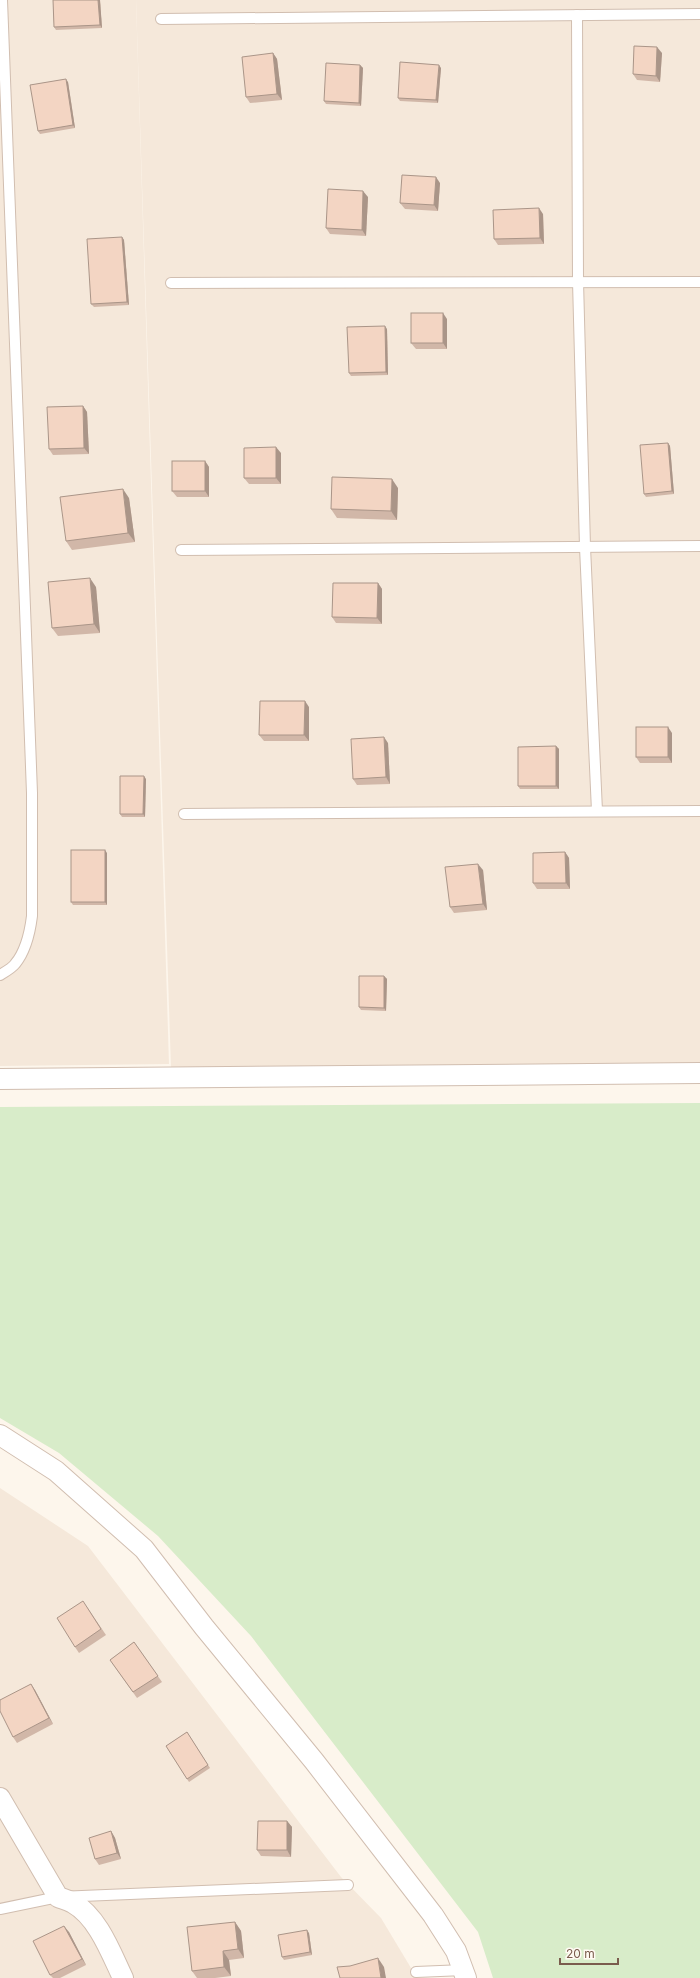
<svg xmlns="http://www.w3.org/2000/svg" width="700" height="1978" font-family="Inter,sans-serif">
  <style>
    .residential { fill: #f5e8da }
    .green { fill: #d8ecc9 }
    .lines { fill: none; stroke-linecap: round; stroke-linejoin: round }
    .service-casing { stroke: #d1beb0; stroke-width: 12 }
    .minor-casing { stroke: #d1beb0; stroke-width: 22 }
    .service { stroke: #fff; stroke-width: 10 }
    .minor { stroke: #fff; stroke-width: 20 }
    .wall { fill: #d1b7a8 }
    .shaded-wall { fill: #aa9588 }
    .building { fill: #f3d5c3; stroke: #aa9588 }
  </style>
  <rect width="100%" height="100%" fill="#fdf6ec"/>
  <g class="residential">
    <path d="M 0,0 L 136,0 L 169,1064 L 0,1066 Z"/>
    <path d="M 136,0 L 700,0 L 700,1063 L 171,1068 Z"/>
    <path d="M 0,1488 L 88,1546 L 341,1877 L 381,1918 L 414,1973 L 415,1978 L 0,1978 Z"/>
  </g>
  <path class="green" d="M 700,1103 L 700,1978 L 493,1978 L 478,1932 L 251,1636 L 158,1536 L 59,1453 L 0,1418 L 0,1107 Z"/>
  <g class="lines">
    <defs>
      <g id="service">
        <path d="M 577,15 L 578,281 L 585,547 L 597,811"/>
        <path d="M 161,19 L 700,14"/>
        <path d="M 171,283 L 700,282"/>
        <path d="M 181,550 L 700,546"/>
        <path d="M 184,814 L 700,811"/>
        <path d="M 0,975 C 5,972 12,968 15,964 C 26,951 30,932 32,916 L 32,793 L 2,0"/>
        <path d="M 0,1909 L 58,1897 L 348,1885"/>
        <path d="M 416,1972 L 464,1970"/>
      </g>
      <g id="minor">
        <path d="M 0,1079 L 700,1073"/>
        <path d="M 0,1435 L 56,1471 L 144,1549 L 204,1627 L 314,1761 L 433,1915 L 456,1951 L 466,1978"/>
        <path d="M 0,1798 L 58,1897 C 63,1899 68,1900 73,1903 C 98,1917 111,1953 123,1978"/>
      </g>
    </defs>
    <use href="#service" class="service-casing"/>
    <use href="#minor" class="minor-casing"/>
    <use href="#service" class="service"/>
    <use href="#minor" class="minor"/>
  </g>
  <g class="wall">
    <path d="M 53,0 L 100,0 L 102,28 L 56,30 L 54,27 Z"/>
    <path d="M 273,53 L 277,59 L 282,100 L 250,103 L 246,97 Z"/>
    <path d="M 662,53 L 660,82 L 637,80 L 633,74 Z"/>
    <path d="M 360,65 L 363,68 L 361,106 L 326,104 L 324,101 Z"/>
    <path d="M 441,68 L 438,103 L 400,101 L 398,98 Z"/>
    <path d="M 68,82 L 75,128 L 40,134 L 38,131 Z"/>
    <path d="M 440,183 L 438,211 L 405,209 L 400,203 Z"/>
    <path d="M 368,197 L 366,236 L 330,234 L 326,228 Z"/>
    <path d="M 543,214 L 544,244 L 498,245 L 494,239 Z"/>
    <path d="M 122,237 L 124,240 L 129,305 L 94,307 L 91,304 Z"/>
    <path d="M 447,319 L 447,349 L 416,349 L 411,343 Z"/>
    <path d="M 387,329 L 388,375 L 351,376 L 349,373 Z"/>
    <path d="M 83,406 L 87,412 L 89,454 L 53,455 L 49,449 Z"/>
    <path d="M 668,443 L 670,446 L 674,494 L 646,497 L 644,494 Z"/>
    <path d="M 281,453 L 281,484 L 249,484 L 244,478 Z"/>
    <path d="M 205,461 L 209,467 L 209,497 L 177,497 L 172,491 Z"/>
    <path d="M 398,488 L 397,520 L 337,518 L 331,509 Z"/>
    <path d="M 129,498 L 135,542 L 72,550 L 66,541 Z"/>
    <path d="M 378,583 L 382,589 L 382,624 L 336,623 L 332,617 Z"/>
    <path d="M 96,587 L 100,633 L 58,636 L 52,628 Z"/>
    <path d="M 309,707 L 309,741 L 264,741 L 259,735 Z"/>
    <path d="M 672,733 L 672,763 L 640,763 L 636,757 Z"/>
    <path d="M 388,743 L 390,784 L 357,785 L 353,779 Z"/>
    <path d="M 556,746 L 559,749 L 559,789 L 520,789 L 518,786 Z"/>
    <path d="M 146,779 L 145,817 L 122,817 L 120,814 Z"/>
    <path d="M 565,852 L 569,858 L 570,889 L 537,889 L 533,883 Z"/>
    <path d="M 107,853 L 107,905 L 73,905 L 71,902 Z"/>
    <path d="M 483,870 L 487,910 L 454,913 L 450,907 Z"/>
    <path d="M 384,976 L 387,979 L 386,1011 L 361,1010 L 359,1007 Z"/>
    <path d="M 87,1607 L 106,1635 L 79,1653 L 75,1647 Z"/>
    <path d="M 134,1642 L 162,1682 L 137,1698 L 110,1660 Z"/>
    <path d="M 35,1690 L 53,1724 L 17,1743 L 13,1737 Z"/>
    <path d="M 187,1732 L 210,1768 L 189,1782 L 166,1746 Z"/>
    <path d="M 287,1821 L 292,1827 L 291,1857 L 261,1856 L 257,1850 Z"/>
    <path d="M 111,1831 L 115,1838 L 121,1859 L 99,1865 L 95,1859 Z"/>
    <path d="M 235,1922 L 241,1931 L 244,1958 L 229,1960 L 231,1976 L 215,1978 L 197,1978 L 192,1971 Z"/>
    <path d="M 69,1932 L 86,1965 L 60,1978 L 53,1978 L 50,1975 Z"/>
    <path d="M 309,1933 L 312,1955 L 284,1960 L 282,1957 Z"/>
  </g>
  <g class="shaded-wall">
    <path d="M 98,0 L 100,0 L 102,28 L 100,25 Z"/>
    <path d="M 657,47 L 662,53 L 660,82 L 656,76 Z"/>
    <path d="M 273,53 L 277,59 L 282,100 L 277,94 Z"/>
    <path d="M 360,65 L 363,68 L 361,106 L 359,103 Z"/>
    <path d="M 439,65 L 441,68 L 438,103 L 436,100 Z"/>
    <path d="M 66,79 L 68,82 L 75,128 L 73,125 Z"/>
    <path d="M 436,177 L 440,183 L 438,211 L 434,205 Z"/>
    <path d="M 363,191 L 368,197 L 366,236 L 362,230 Z"/>
    <path d="M 539,208 L 543,214 L 544,244 L 540,238 Z"/>
    <path d="M 122,237 L 124,240 L 129,305 L 127,302 Z"/>
    <path d="M 443,313 L 447,319 L 447,349 L 443,343 Z"/>
    <path d="M 385,326 L 387,329 L 388,375 L 386,372 Z"/>
    <path d="M 83,406 L 87,412 L 89,454 L 84,448 Z"/>
    <path d="M 668,443 L 670,446 L 674,494 L 672,491 Z"/>
    <path d="M 276,447 L 281,453 L 281,484 L 276,478 Z"/>
    <path d="M 205,461 L 209,467 L 209,497 L 205,491 Z"/>
    <path d="M 392,479 L 398,488 L 397,520 L 391,511 Z"/>
    <path d="M 123,489 L 129,498 L 135,542 L 128,533 Z"/>
    <path d="M 90,578 L 96,587 L 100,633 L 94,624 Z"/>
    <path d="M 378,583 L 382,589 L 382,624 L 377,618 Z"/>
    <path d="M 305,701 L 309,707 L 309,741 L 304,735 Z"/>
    <path d="M 668,727 L 672,733 L 672,763 L 668,757 Z"/>
    <path d="M 384,737 L 388,743 L 390,784 L 386,777 Z"/>
    <path d="M 556,746 L 559,749 L 559,789 L 556,786 Z"/>
    <path d="M 144,776 L 146,779 L 145,817 L 143,814 Z"/>
    <path d="M 105,850 L 107,853 L 107,905 L 105,902 Z"/>
    <path d="M 565,852 L 569,858 L 570,889 L 566,883 Z"/>
    <path d="M 478,864 L 483,870 L 487,910 L 483,904 Z"/>
    <path d="M 384,976 L 387,979 L 386,1011 L 384,1008 Z"/>
    <path d="M 31,1684 L 35,1690 L 53,1724 L 49,1718 Z"/>
    <path d="M 287,1821 L 292,1827 L 291,1857 L 287,1850 Z"/>
    <path d="M 111,1831 L 115,1838 L 121,1859 L 117,1853 Z"/>
    <path d="M 235,1922 L 241,1931 L 244,1958 L 238,1949 Z"/>
    <path d="M 64,1926 L 69,1932 L 86,1965 L 82,1959 Z"/>
    <path d="M 307,1930 L 309,1933 L 312,1955 L 310,1952 Z"/>
    <path d="M 223,1951 L 229,1960 L 231,1976 L 224,1967 Z"/>
    <path d="M 378,1958 L 384,1967 L 386,1978 L 381,1978 Z"/>
  </g>
  <g class="building">
    <path d="M 53,0 L 98,0 L 100,25 L 54,27 Z"/>
    <path d="M 634,46 L 657,47 L 656,76 L 633,74 Z"/>
    <path d="M 273,53 L 277,94 L 246,97 L 242,57 Z"/>
    <path d="M 400,62 L 439,65 L 436,100 L 398,98 Z"/>
    <path d="M 326,63 L 360,65 L 359,103 L 324,101 Z"/>
    <path d="M 66,79 L 73,125 L 38,131 L 30,85 Z"/>
    <path d="M 402,175 L 436,177 L 434,205 L 400,203 Z"/>
    <path d="M 328,189 L 363,191 L 362,230 L 326,228 Z"/>
    <path d="M 539,208 L 540,238 L 494,239 L 493,210 Z"/>
    <path d="M 122,237 L 127,302 L 91,304 L 87,239 Z"/>
    <rect x="411" y="313" width="32" height="30"/>
    <path d="M 385,326 L 386,372 L 349,373 L 347,327 Z"/>
    <path d="M 83,406 L 84,448 L 49,449 L 47,407 Z"/>
    <path d="M 668,443 L 672,491 L 644,494 L 640,445 Z"/>
    <path d="M 276,447 L 276,478 L 244,478 L 244,448 Z"/>
    <rect x="172" y="461" width="33" height="30"/>
    <path d="M 332,477 L 392,479 L 391,511 L 331,509 Z"/>
    <path d="M 123,489 L 128,533 L 66,541 L 60,497 Z"/>
    <path d="M 90,578 L 94,624 L 52,628 L 48,582 Z"/>
    <path d="M 333,583 L 378,583 L 377,618 L 332,617 Z"/>
    <path d="M 260,701 L 305,701 L 304,735 L 259,735 Z"/>
    <rect x="636" y="727" width="32" height="30"/>
    <path d="M 384,737 L 386,777 L 353,779 L 351,739 Z"/>
    <path d="M 556,746 L 556,786 L 518,786 L 518,747 Z"/>
    <path d="M 120,776 L 144,776 L 143,814 L 120,814 Z"/>
    <rect x="71" y="850" width="34" height="52"/>
    <path d="M 565,852 L 566,883 L 533,883 L 533,853 Z"/>
    <path d="M 478,864 L 483,904 L 450,907 L 445,867 Z"/>
    <path d="M 359,976 L 384,976 L 384,1008 L 359,1007 Z"/>
    <path d="M 83,1601 L 101,1629 L 75,1647 L 57,1618 Z"/>
    <path d="M 134,1642 L 158,1676 L 133,1692 L 110,1660 Z"/>
    <path d="M 31,1684 L 49,1718 L 13,1737 L 0,1711 L 0,1700 Z"/>
    <path d="M 187,1732 L 208,1765 L 187,1779 L 166,1746 Z"/>
    <path d="M 258,1821 L 287,1821 L 287,1850 L 257,1850 Z"/>
    <path d="M 111,1831 L 117,1853 L 95,1859 L 89,1838 Z"/>
    <path d="M 235,1922 L 238,1949 L 223,1951 L 224,1967 L 192,1971 L 187,1927 Z"/>
    <path d="M 64,1926 L 82,1959 L 50,1975 L 33,1941 Z"/>
    <path d="M 307,1930 L 310,1952 L 282,1957 L 278,1935 Z"/>
    <path d="M 378,1958 L 381,1978 L 340,1978 L 337,1967 L 350,1966 Z"/>
  </g>
  <path d="M560 1958v6h58v-6" fill="none" stroke="#7a5c4d" stroke-width="2"/>
  <text x="566" y="1958" font-size="12" fill="#7a5c4d" stroke="#fffaf3" stroke-width="3" paint-order="stroke">20 m</text>
</svg>
